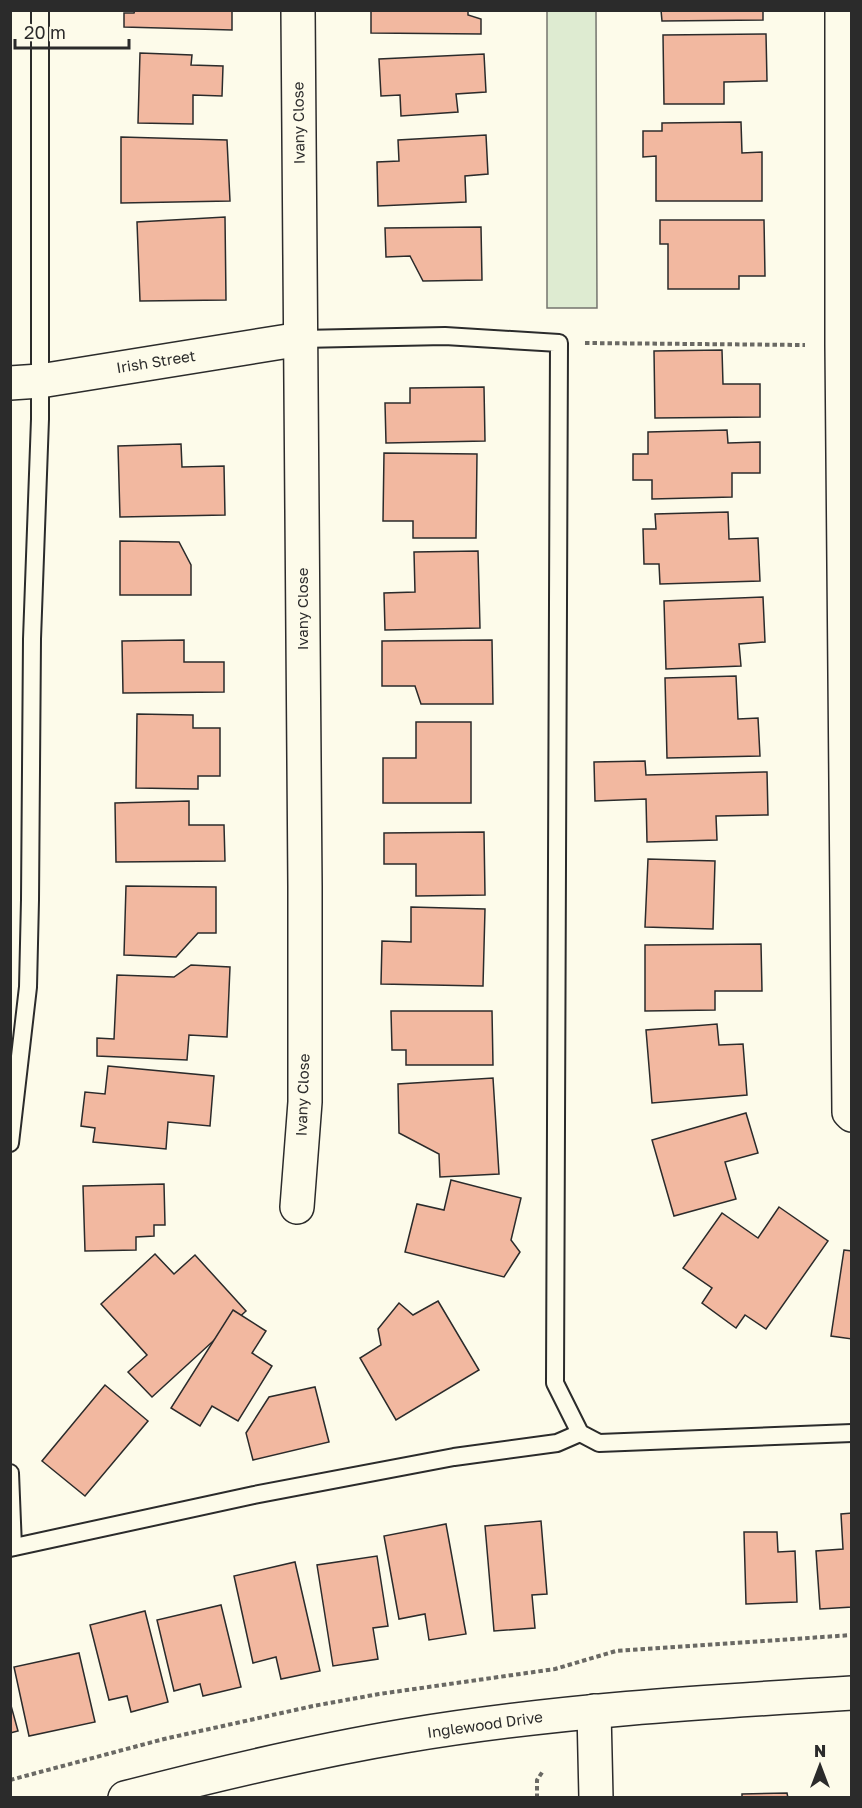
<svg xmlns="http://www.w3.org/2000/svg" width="862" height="1808" font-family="'Golos Text',sans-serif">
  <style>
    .green { fill: #deebd1; stroke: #74746e; stroke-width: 1.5 }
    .building { fill: #f2b8a0; stroke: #2b2b2b; stroke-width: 1.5 }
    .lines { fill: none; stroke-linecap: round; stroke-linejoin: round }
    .lane-casing { stroke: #2b2b2b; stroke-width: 20 }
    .street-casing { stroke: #2b2b2b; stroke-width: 36 }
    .secondary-casing { stroke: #2b2b2b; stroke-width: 36 }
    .path { stroke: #6a6964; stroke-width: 4; stroke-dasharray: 4.5 3; stroke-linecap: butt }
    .lane { stroke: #fdfbea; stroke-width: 16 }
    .street { stroke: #fdfbea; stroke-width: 33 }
    .secondary { stroke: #fdfbea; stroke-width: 33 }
    .labels { text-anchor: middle; stroke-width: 4.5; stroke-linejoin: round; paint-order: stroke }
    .street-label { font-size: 15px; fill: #2b2b2b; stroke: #fdfbea }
  </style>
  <rect width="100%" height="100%" fill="#fdfbea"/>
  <path class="green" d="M 547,11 L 596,11 L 597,308 L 547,308 Z"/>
  <g class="building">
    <path d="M 135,10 L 232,10 L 232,30 L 124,27 L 124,13 L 134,13 Z"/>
    <path d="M 371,10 L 468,10 L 468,15 L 481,19 L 481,34 L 371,33 Z"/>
    <path d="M 661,10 L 763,10 L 763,20 L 662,21 Z"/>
    <path d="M 766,34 L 767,81 L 724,82 L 724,104 L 664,104 L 663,35 Z"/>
    <path d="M 140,53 L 192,55 L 191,65 L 223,66 L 222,96 L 193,95 L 193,124 L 138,123 Z"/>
    <path d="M 484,54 L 486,92 L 456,94 L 458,112 L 401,116 L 400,95 L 381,96 L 379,59 Z"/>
    <path d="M 741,122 L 742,153 L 762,152 L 762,201 L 656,201 L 656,156 L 643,157 L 643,131 L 662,131 L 662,123 Z"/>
    <path d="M 486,135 L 488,174 L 465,176 L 466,202 L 378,206 L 377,162 L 399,161 L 398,140 Z"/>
    <path d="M 121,137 L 227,140 L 230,201 L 121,203 Z"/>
    <path d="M 225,217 L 226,300 L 140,301 L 137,222 Z"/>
    <path d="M 660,220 L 764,220 L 765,276 L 739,276 L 739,289 L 668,289 L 668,244 L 660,244 Z"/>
    <path d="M 481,227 L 482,280 L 423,281 L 410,256 L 386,257 L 385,228 Z"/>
    <path d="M 722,350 L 723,384 L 760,384 L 760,417 L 655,418 L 654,351 Z"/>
    <path d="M 484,387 L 485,441 L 386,443 L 385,403 L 410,403 L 410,388 Z"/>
    <path d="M 727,430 L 728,443 L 760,442 L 760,473 L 732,473 L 732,497 L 652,499 L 652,480 L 633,480 L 633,454 L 648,454 L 648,432 Z"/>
    <path d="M 181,444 L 182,467 L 224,466 L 225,515 L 120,517 L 118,446 Z"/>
    <path d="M 384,453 L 477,454 L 476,538 L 413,538 L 413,521 L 383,521 Z"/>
    <path d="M 728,512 L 729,539 L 758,538 L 760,581 L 660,584 L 659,564 L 644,564 L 643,529 L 656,529 L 655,514 Z"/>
    <path d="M 120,541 L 179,542 L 191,565 L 191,595 L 120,595 Z"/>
    <path d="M 478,551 L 480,628 L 385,630 L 384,593 L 415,592 L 414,552 Z"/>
    <path d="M 763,597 L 765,642 L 739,644 L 741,666 L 666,669 L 664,601 Z"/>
    <path d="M 184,640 L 184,662 L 224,662 L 224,692 L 123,693 L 122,641 Z"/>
    <path d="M 492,640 L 493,704 L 421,704 L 415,686 L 382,686 L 382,641 Z"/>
    <path d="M 736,676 L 738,719 L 758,718 L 760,756 L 667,758 L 665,678 Z"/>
    <path d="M 137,714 L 193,715 L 193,728 L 220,728 L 220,776 L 198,776 L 198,789 L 136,788 Z"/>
    <path d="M 416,722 L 471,722 L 471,803 L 383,803 L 383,758 L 416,758 Z"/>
    <path d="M 645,761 L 646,775 L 767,772 L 768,815 L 716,816 L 717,840 L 647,842 L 646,799 L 595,801 L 594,762 Z"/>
    <path d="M 189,801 L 189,825 L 224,825 L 225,861 L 116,862 L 115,803 Z"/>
    <path d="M 484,832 L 485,895 L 416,896 L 416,864 L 384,864 L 384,833 Z"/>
    <path d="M 648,859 L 715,861 L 713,929 L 645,927 Z"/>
    <path d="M 126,886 L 216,887 L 216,933 L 198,933 L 176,957 L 124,955 Z"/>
    <path d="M 411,907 L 485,909 L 483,986 L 381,984 L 382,941 L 411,942 Z"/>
    <path d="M 761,944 L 762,991 L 715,991 L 715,1010 L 645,1011 L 645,945 Z"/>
    <path d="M 191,965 L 230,967 L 227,1037 L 189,1035 L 187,1060 L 97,1056 L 97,1038 L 114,1039 L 117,975 L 174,977 Z"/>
    <path d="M 391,1011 L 492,1011 L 493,1065 L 406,1065 L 406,1050 L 392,1050 Z"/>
    <path d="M 717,1024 L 719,1045 L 743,1044 L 747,1095 L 652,1103 L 646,1030 Z"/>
    <path d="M 108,1066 L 214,1076 L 210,1126 L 168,1122 L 166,1149 L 93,1142 L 95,1128 L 81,1126 L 85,1092 L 105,1094 Z"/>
    <path d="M 493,1078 L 499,1174 L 440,1177 L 439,1154 L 399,1133 L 398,1084 Z"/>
    <path d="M 746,1113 L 758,1153 L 725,1162 L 736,1199 L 674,1216 L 652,1140 Z"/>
    <path d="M 451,1180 L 521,1198 L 511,1240 L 520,1252 L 504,1277 L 405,1252 L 417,1204 L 444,1210 Z"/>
    <path d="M 164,1184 L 165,1225 L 154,1225 L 154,1236 L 136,1237 L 136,1250 L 85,1251 L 83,1186 Z"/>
    <path d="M 779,1207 L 828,1241 L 766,1329 L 745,1315 L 736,1328 L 702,1303 L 712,1288 L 683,1268 L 722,1213 L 758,1238 Z"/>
    <path d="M 844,1250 L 852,1251 L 852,1339 L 831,1336 Z"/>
    <path d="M 155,1254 L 174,1274 L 195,1255 L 246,1311 L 152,1397 L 128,1372 L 147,1355 L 101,1304 Z"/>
    <path d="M 438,1301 L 479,1370 L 396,1420 L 360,1358 L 381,1345 L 378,1329 L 399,1303 L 413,1315 Z"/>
    <path d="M 233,1310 L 266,1331 L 252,1353 L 272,1366 L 238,1421 L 212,1406 L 200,1426 L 171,1408 Z"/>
    <path d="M 105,1385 L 148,1421 L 85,1496 L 42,1461 Z"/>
    <path d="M 315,1387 L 329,1442 L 253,1460 L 246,1433 L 269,1397 Z"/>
    <path d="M 852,1513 L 852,1607 L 820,1609 L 816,1551 L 843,1549 L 841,1514 Z"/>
    <path d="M 541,1521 L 547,1594 L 532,1595 L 535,1628 L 494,1631 L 485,1526 Z"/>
    <path d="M 446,1524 L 466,1634 L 429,1640 L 425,1614 L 399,1619 L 384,1536 Z"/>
    <path d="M 744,1532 L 777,1532 L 778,1552 L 795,1551 L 797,1602 L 746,1604 Z"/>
    <path d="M 377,1556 L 388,1626 L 373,1628 L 378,1659 L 333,1666 L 317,1565 Z"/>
    <path d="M 295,1562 L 320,1671 L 281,1679 L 276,1657 L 253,1663 L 234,1576 Z"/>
    <path d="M 221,1605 L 241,1687 L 203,1696 L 200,1684 L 174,1691 L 157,1620 Z"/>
    <path d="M 145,1611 L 168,1702 L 131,1712 L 127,1696 L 109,1700 L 90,1625 Z"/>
    <path d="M 79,1653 L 95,1722 L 29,1736 L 14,1667 Z"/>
    <path d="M 10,1702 L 18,1731 L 10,1733 Z"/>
    <path d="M 787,1793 L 788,1798 L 742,1798 L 742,1794 Z"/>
  </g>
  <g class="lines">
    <defs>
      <g id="lane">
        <path d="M 301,339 L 445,336 L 559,343 L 555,1383 L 580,1433 L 599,1443 L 852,1433"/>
        <path d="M 10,1143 L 28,987 L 30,900 L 32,639 L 40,419 L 40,10"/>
        <path d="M 10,1473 L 13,1547"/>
        <path d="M 10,1548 L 254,1495 L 454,1457 L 557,1443 L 580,1433"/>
      </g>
      <g id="street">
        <path d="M 842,10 L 842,345 L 849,1112 L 852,1115"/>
        <path d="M 10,383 L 40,381 L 301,339"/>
        <path d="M 297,1207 L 305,1102 L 305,886 L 298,10"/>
      </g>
      <g id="secondary">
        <path d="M 594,1711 L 596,1798"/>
        <path d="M 125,1798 C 217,1774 310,1752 404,1736 C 552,1711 702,1702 852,1693"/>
      </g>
    </defs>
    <use href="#lane" class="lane-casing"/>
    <use href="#street" class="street-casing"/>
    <use href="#secondary" class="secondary-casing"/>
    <g class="path">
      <path d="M 585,343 L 805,345"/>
      <path d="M 10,1780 L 164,1739 L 313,1706 L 379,1694 L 555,1669 L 616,1651 L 852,1635"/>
      <path d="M 537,1798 L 537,1780 L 543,1771"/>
    </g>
    <use href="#lane" class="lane"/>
    <use href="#street" class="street"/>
    <use href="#secondary" class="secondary"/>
  </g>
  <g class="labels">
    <g class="street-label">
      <text transform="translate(299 123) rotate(-91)" y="5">Ivany Close</text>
      <text transform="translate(156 362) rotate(-9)" y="5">Irish Street</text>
      <text transform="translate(303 609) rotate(-90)" y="5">Ivany Close</text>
      <text transform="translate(303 1095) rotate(-88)" y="5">Ivany Close</text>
      <text transform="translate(485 1725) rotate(-8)" y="5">Inglewood Drive</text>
    </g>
  </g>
  <rect width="862" height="1808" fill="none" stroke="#2b2b2b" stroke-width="24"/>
  <g transform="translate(820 1766)" stroke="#fdfbea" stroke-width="4.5" paint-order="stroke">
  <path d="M0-4.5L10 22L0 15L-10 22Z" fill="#2b2b2b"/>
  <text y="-9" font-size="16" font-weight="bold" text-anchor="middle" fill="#2b2b2b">N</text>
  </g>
  <path d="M15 39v9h114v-9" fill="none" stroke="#2b2b2b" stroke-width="3"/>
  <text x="24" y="39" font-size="18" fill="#2b2b2b" stroke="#fdfbea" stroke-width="4.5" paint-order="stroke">20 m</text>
</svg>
